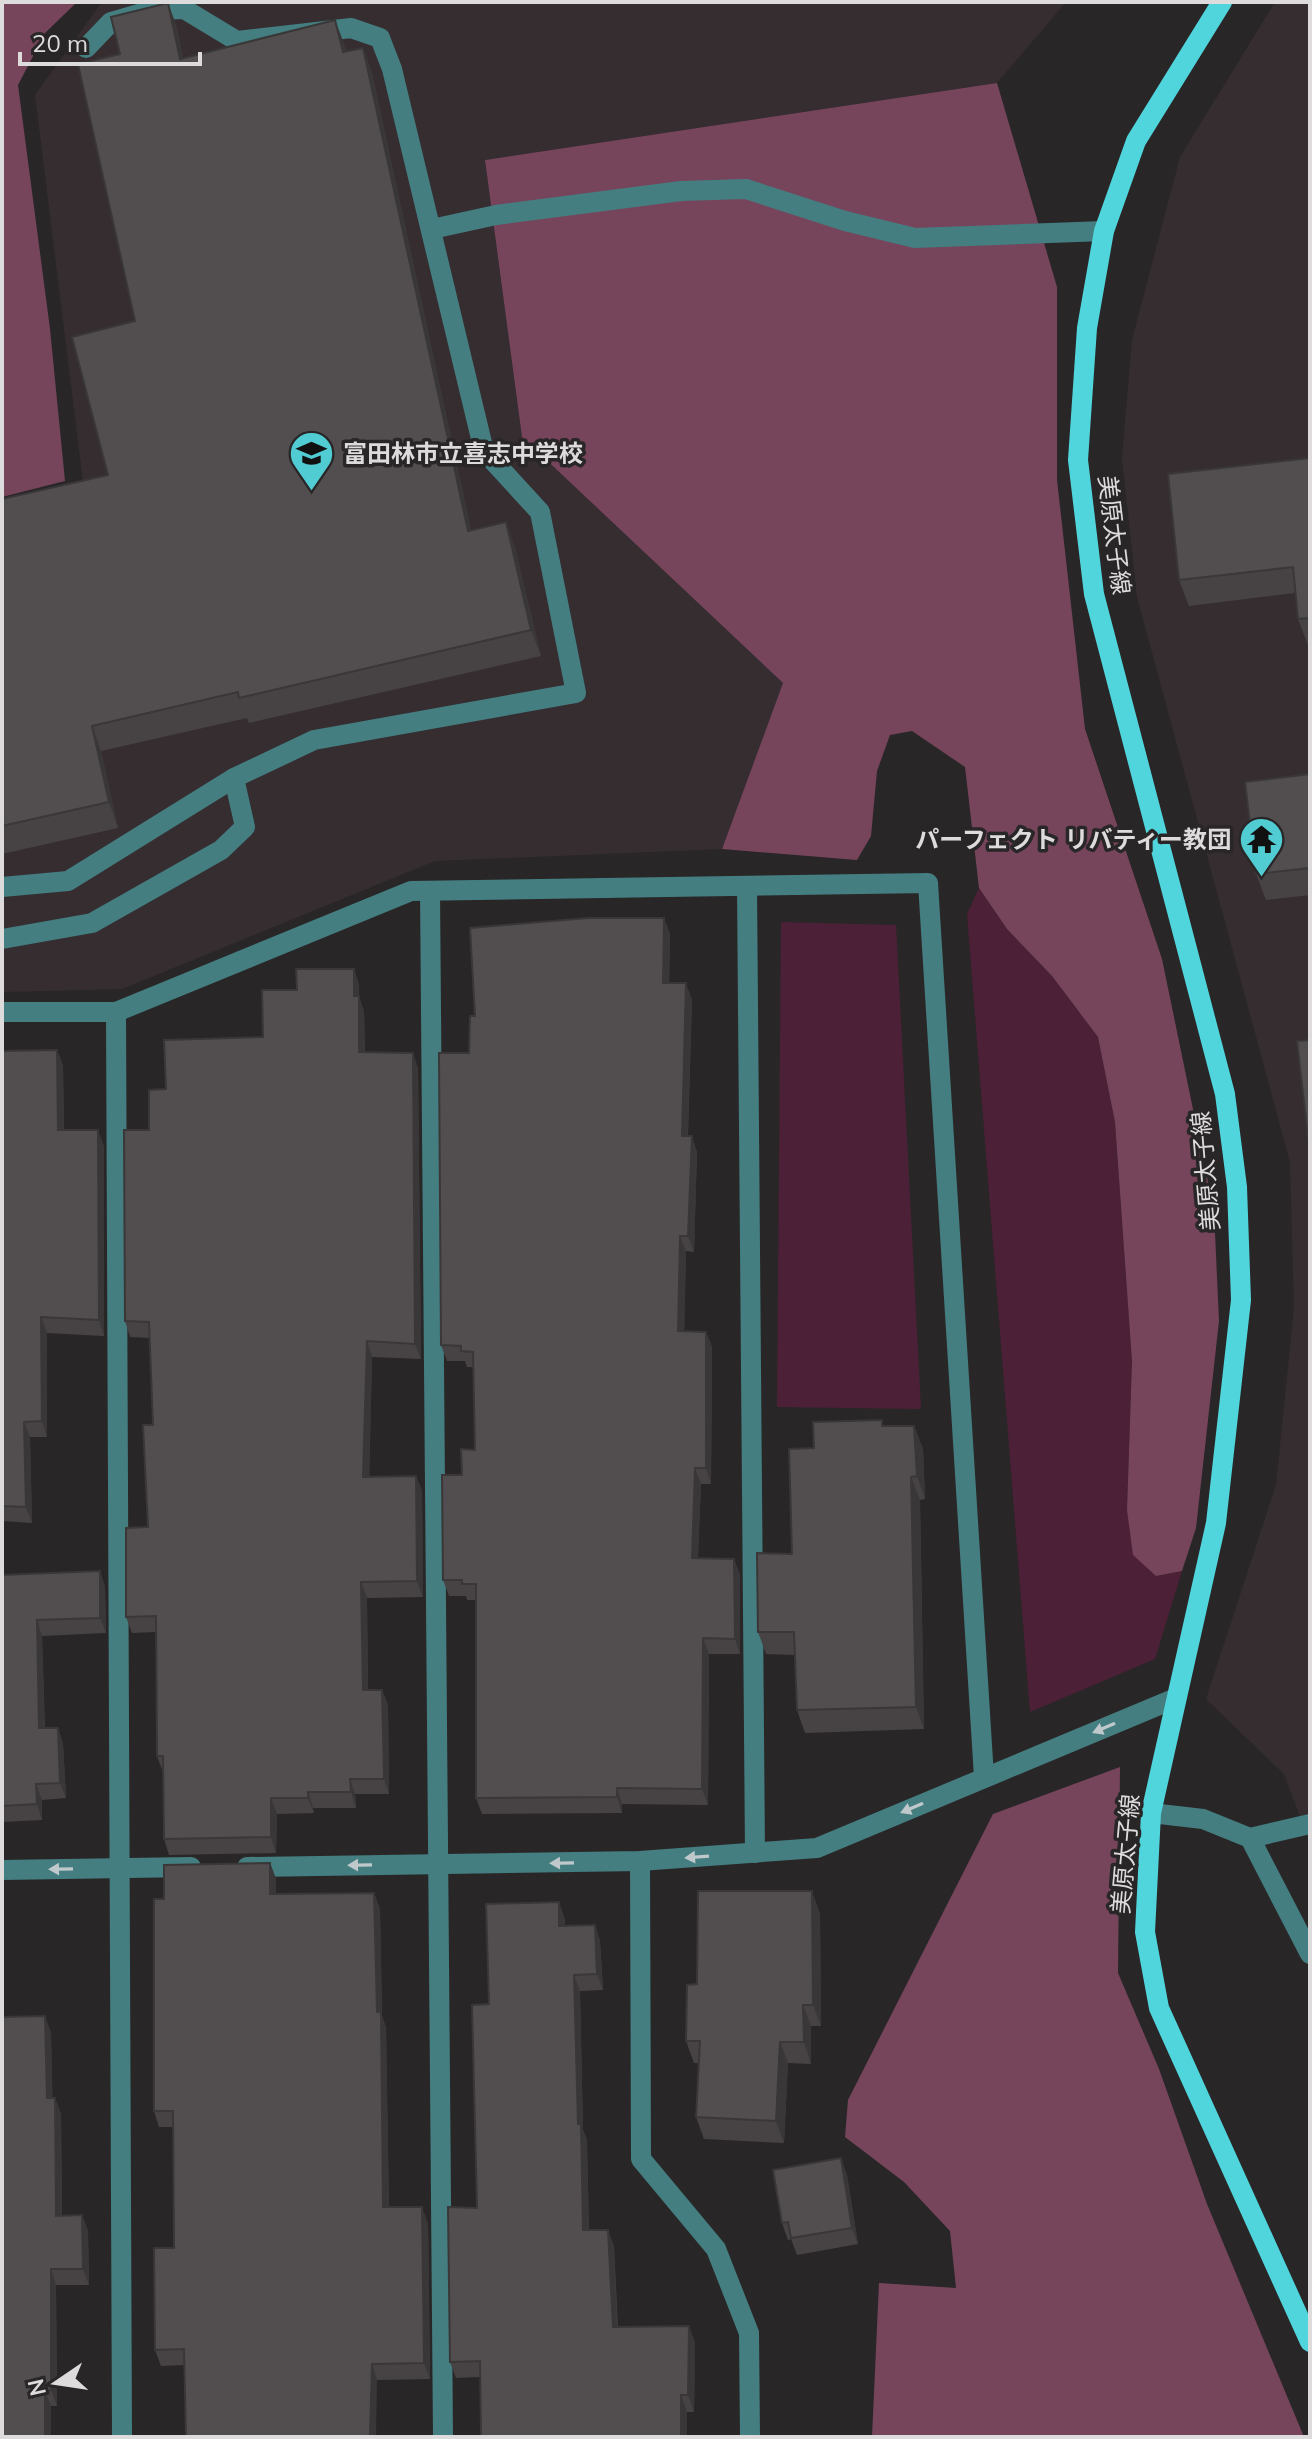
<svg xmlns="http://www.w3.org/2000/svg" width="1312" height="2439" font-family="Mulish,'Noto Sans JP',sans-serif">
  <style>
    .built { fill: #362d31 }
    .green { fill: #4c2037 }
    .forest { fill: #76455c }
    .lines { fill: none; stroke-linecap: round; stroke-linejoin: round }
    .minor { stroke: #447e80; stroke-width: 20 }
    .major { stroke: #50d5dc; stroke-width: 20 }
    .wall { fill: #474345 }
    .shaded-wall { fill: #393738 }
    .building { fill: #524e50; stroke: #393738; stroke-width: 2 }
    .oneway { fill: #bfc8ca }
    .labels { text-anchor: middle; stroke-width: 7; stroke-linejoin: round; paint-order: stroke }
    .poi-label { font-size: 24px; font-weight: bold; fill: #dedbdc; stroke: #292627; text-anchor: start }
    .street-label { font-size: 24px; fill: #dedbdc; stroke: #292627 }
  </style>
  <rect width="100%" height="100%" fill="#292627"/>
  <g class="built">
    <path d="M 102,2 L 1066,2 L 997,83 L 485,160 L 522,437 L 783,683 L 722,849 L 435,861 L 122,989 L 2,992 L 2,503 L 83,482 L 35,95 Z"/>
    <path d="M 1275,2 L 1310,2 L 1310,1843 L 1284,1774 L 1206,1699 L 1276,1485 L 1294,1309 L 1290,1162 L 1137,597 L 1122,458 L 1132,340 L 1180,157 Z"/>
  </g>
  <g class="green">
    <path d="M 979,888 L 1007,929 L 1052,976 L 1098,1037 L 1115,1122 L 1132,1361 L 1127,1510 L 1156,1576 L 1182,1571 L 1155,1659 L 1030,1712 L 967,914 Z"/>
    <path d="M 781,922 L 896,925 L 921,1409 L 777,1407 Z"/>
  </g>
  <g class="forest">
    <path d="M 2,2 L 77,2 L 45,33 L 18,85 L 50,329 L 65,481 L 2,497 Z"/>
    <path d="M 997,83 L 1057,287 L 1057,480 L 1085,729 L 1162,959 L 1214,1211 L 1219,1321 L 1196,1528 L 1182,1571 L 1156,1576 L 1133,1555 L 1127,1510 L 1132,1361 L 1115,1122 L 1098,1037 L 1052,976 L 1007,929 L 979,888 L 965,767 L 912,731 L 890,735 L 877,771 L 871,836 L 857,860 L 722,849 L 783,683 L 522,437 L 485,160 Z"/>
    <path d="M 1120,1767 L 1118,1973 L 1159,2069 L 1207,2204 L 1304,2437 L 872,2437 L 879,2283 L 956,2288 L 950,2231 L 904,2182 L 845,2137 L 848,2100 L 993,1814 Z"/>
  </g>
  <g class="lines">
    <g class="minor">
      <path d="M 432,229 L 496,215 L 681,191 L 746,189 L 845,221 L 915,238 L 1104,231"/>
      <path d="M 747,886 L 755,1853"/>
      <path d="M 2,887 L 68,881 L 234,778"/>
      <path d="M 430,891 L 443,2437"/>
      <path d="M 2,939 L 92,923 L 221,850 L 245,827 L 234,778 L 314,740 L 576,693 L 540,512 L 484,451 L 392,69 L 380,38 L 351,28 L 237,41 L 184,9 L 152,10 L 111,22 L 86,48"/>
      <path d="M 2,1012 L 116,1012 L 411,891 L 928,883 L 984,1777"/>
      <path d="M 116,1012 L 122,2437"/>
      <path d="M 1151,1813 L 1203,1819 L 1250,1838 L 1310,1954"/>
      <path d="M 1250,1838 L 1310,1824"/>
      <path d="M 640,1861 L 641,2159 L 716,2249 L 749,2333 L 750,2437"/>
      <path d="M 247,1867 L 640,1861 L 817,1848 L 1176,1698"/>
      <path d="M 2,1870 L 191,1867"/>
    </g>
    <path class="major" d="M 1222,2 L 1136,141 L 1104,231 L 1087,328 L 1078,460 L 1094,594 L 1225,1094 L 1237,1187 L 1241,1300 L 1216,1523 L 1151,1813 L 1145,1932 L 1159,2008 L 1310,2342"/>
  </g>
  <g class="wall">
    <path d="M 168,3 L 177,28 L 183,58 L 345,46 L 346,51 L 363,48 L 372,73 L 471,530 L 506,522 L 515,548 L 541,656 L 249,723 L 247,718 L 101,751 L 118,828 L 2,854 L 2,499 L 108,475 L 135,321 L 120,54 Z"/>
    <path d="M 1310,458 L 1310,645 L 1308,645 L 1298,619 L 1295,593 L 1189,606 L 1179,580 Z"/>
    <path d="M 1310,774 L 1310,895 L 1266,900 L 1256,874 Z"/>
    <path d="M 664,918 L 670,934 L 669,983 L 692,999 L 688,1136 L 697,1152 L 694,1252 L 686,1251 L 684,1331 L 706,1332 L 712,1347 L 711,1484 L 701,1484 L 698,1558 L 734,1559 L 740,1575 L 740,1654 L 709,1654 L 708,1805 L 622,1804 L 622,1813 L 482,1814 L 476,1798 L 476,1600 L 467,1600 L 466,1596 L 449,1596 L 443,1580 L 462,1475 L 475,1450 L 473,1367 L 467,1367 L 465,1361 L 447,1361 L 441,1345 L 469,1053 L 475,1016 Z"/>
    <path d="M 354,969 L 359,985 L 359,997 L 364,1011 L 365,1052 L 418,1068 L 421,1359 L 372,1357 L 369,1477 L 416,1476 L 422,1491 L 423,1597 L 367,1598 L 368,1690 L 382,1690 L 388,1705 L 389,1794 L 355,1794 L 356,1808 L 313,1808 L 314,1813 L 277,1814 L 276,1853 L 169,1855 L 164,1839 L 163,1772 L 157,1756 L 156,1632 L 132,1633 L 126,1617 L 148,1527 L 153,1425 L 150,1338 L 130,1337 L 125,1321 L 149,1130 L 166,1089 L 263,1037 L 297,990 Z"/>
    <path d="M 57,1050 L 63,1066 L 64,1130 L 104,1146 L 104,1336 L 47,1333 L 47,1437 L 30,1437 L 32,1523 L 2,1521 L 2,1051 Z"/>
    <path d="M 885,1426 L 914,1426 L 923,1449 L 925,1499 L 920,1500 L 924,1729 L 805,1733 L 797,1710 L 795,1655 L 766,1654 L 758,1632 L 792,1554 L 814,1448 Z"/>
    <path d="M 100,1571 L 105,1587 L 106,1633 L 42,1636 L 45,1728 L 58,1728 L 63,1744 L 66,1798 L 42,1800 L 42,1820 L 2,1822 L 2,1575 Z"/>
    <path d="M 270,1863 L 276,1879 L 276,1894 L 374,1893 L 380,1909 L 382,2016 L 386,2028 L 389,2207 L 428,2223 L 430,2379 L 377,2380 L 185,2365 L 161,2366 L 155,2350 L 174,2248 L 173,2127 L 159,2127 L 154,2111 L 164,1899 Z"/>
    <path d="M 820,1913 L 821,2026 L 811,2026 L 811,2064 L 788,2063 L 784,2143 L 704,2139 L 696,2117 L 699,2063 L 694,2063 L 686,2041 L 697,1984 Z"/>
    <path d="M 565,1919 L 565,1926 L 595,1925 L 600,1941 L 603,1990 L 580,1991 L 583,2130 L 587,2140 L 589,2230 L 614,2246 L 618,2327 L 695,2342 L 694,2412 L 687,2412 L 687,2437 L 481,2437 L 480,2377 L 456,2378 L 450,2362 L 477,2208 L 489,2004 Z"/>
    <path d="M 51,2032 L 52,2098 L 55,2098 L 61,2114 L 62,2216 L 82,2215 L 88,2231 L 89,2285 L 56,2285 L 57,2406 L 51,2406 L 2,2437 Z"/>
    <path d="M 847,2175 L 858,2244 L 797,2255 L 791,2239 L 788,2240 L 782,2223 Z"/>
  </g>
  <g class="shaded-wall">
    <path d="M 168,3 L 177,28 L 189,85 L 180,59 Z"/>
    <path d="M 335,20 L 345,46 L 352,78 L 343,52 Z"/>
    <path d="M 363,48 L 372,73 L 477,557 L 468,531 Z"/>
    <path d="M 506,522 L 515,548 L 541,656 L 531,630 Z"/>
    <path d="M 92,726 L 101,751 L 118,828 L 109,802 Z"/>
    <path d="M 664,918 L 670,934 L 669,999 L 663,983 Z"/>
    <path d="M 354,969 L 359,985 L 359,997 L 364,1011 L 365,1068 L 359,1052 L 354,996 Z"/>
    <path d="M 686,983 L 692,999 L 687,1152 L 682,1136 Z"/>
    <path d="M 57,1050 L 63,1066 L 64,1145 L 58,1130 Z"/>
    <path d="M 413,1053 L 418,1068 L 421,1359 L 415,1344 Z"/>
    <path d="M 98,1130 L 104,1146 L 104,1336 L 99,1320 Z"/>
    <path d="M 692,1136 L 697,1152 L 694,1252 L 688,1236 Z"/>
    <path d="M 680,1236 L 686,1251 L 684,1347 L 678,1331 Z"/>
    <path d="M 41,1317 L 47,1333 L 47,1437 L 42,1421 Z"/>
    <path d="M 706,1332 L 712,1347 L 711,1484 L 706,1468 Z"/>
    <path d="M 367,1341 L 372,1357 L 369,1493 L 363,1477 Z"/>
    <path d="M 24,1422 L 30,1437 L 32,1523 L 26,1507 Z"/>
    <path d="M 914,1426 L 923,1449 L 925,1499 L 917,1476 Z"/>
    <path d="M 695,1468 L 701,1484 L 697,1574 L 692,1558 Z"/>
    <path d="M 416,1476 L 422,1491 L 423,1597 L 417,1581 Z"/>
    <path d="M 911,1477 L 920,1500 L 924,1729 L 916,1707 Z"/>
    <path d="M 734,1559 L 740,1575 L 740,1654 L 735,1639 Z"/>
    <path d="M 100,1571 L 105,1587 L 106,1633 L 100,1618 Z"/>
    <path d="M 361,1582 L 367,1598 L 368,1706 L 363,1690 Z"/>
    <path d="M 37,1620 L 42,1636 L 45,1744 L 39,1728 Z"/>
    <path d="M 703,1638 L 709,1654 L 708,1805 L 702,1789 Z"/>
    <path d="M 382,1690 L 388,1705 L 389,1794 L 384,1779 Z"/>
    <path d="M 58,1728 L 63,1744 L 66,1798 L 60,1783 Z"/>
    <path d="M 350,1779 L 355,1794 L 356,1808 L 351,1792 Z"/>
    <path d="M 36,1784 L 42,1800 L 42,1820 L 37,1804 Z"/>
    <path d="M 617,1788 L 622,1804 L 622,1813 L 617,1797 Z"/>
    <path d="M 308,1792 L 313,1808 L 314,1813 L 308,1798 Z"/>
    <path d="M 271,1798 L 277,1814 L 276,1853 L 271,1837 Z"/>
    <path d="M 270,1863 L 276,1879 L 276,1910 L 270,1894 Z"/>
    <path d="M 812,1891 L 820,1913 L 821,2026 L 813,2005 Z"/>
    <path d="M 374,1893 L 380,1909 L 382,2016 L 386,2028 L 389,2223 L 383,2207 Z"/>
    <path d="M 559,1902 L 565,1919 L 565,1942 L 559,1926 Z"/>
    <path d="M 595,1925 L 600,1941 L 603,1990 L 597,1974 Z"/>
    <path d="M 574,1975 L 580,1991 L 583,2130 L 587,2140 L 589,2246 L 583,2230 L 578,2124 Z"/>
    <path d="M 803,2005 L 811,2026 L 811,2064 L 804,2042 Z"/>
    <path d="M 45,2016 L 51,2032 L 53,2114 L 47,2098 Z"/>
    <path d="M 780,2042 L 788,2063 L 784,2143 L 776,2121 Z"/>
    <path d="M 55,2098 L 61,2114 L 62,2232 L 56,2216 Z"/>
    <path d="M 841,2158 L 847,2175 L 858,2244 L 852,2228 Z"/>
    <path d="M 422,2207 L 428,2223 L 430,2379 L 424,2363 Z"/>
    <path d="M 82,2215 L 88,2231 L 89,2285 L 83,2269 Z"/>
    <path d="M 608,2230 L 614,2246 L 618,2343 L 613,2327 Z"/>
    <path d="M 51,2269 L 56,2285 L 57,2406 L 51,2390 Z"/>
    <path d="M 689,2326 L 695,2342 L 694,2412 L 688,2395 Z"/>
    <path d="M 372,2364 L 377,2380 L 376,2437 L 370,2437 Z"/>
    <path d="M 45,2391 L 51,2406 L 51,2437 L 45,2437 Z"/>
    <path d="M 681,2395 L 687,2412 L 687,2437 L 681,2437 Z"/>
  </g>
  <g class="building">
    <path d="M 168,3 L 180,59 L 335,20 L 343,52 L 363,48 L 468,531 L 506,522 L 531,630 L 239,698 L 238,692 L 92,726 L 109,802 L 2,826 L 2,499 L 108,475 L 72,337 L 135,321 L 78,64 L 120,54 L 111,17 Z"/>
    <path d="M 1310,458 L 1310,618 L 1298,619 L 1293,567 L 1179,580 L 1168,474 Z"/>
    <path d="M 1310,774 L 1310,868 L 1256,874 L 1245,782 Z"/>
    <path d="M 588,918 L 664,918 L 663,983 L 686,983 L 682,1136 L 692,1136 L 688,1236 L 680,1236 L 678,1331 L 706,1332 L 706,1468 L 695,1468 L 692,1558 L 734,1559 L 735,1639 L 703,1638 L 702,1789 L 617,1788 L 617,1797 L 476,1798 L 476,1584 L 462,1584 L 462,1580 L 443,1580 L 442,1475 L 462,1475 L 461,1449 L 475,1450 L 473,1352 L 461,1351 L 461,1346 L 441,1345 L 439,1053 L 469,1053 L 470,1016 L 475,1016 L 470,928 Z"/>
    <path d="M 296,969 L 354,969 L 354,996 L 359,996 L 359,1052 L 413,1053 L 415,1344 L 367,1341 L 363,1477 L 416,1476 L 417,1581 L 361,1582 L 363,1690 L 382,1690 L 384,1779 L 350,1779 L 351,1792 L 308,1792 L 308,1798 L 271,1798 L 271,1837 L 164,1839 L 163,1756 L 157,1756 L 156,1616 L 126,1617 L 126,1528 L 148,1527 L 143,1425 L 153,1425 L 149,1322 L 125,1321 L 124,1130 L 149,1130 L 149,1090 L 166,1089 L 164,1040 L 263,1037 L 262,990 L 297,990 Z"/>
    <path d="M 1310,1040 L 1310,1137 L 1308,1137 L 1297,1041 Z"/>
    <path d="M 57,1050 L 58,1130 L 98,1130 L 99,1320 L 41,1317 L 42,1421 L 24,1422 L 26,1507 L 2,1506 L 2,1051 Z"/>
    <path d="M 882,1420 L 882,1426 L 914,1426 L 917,1476 L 911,1477 L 916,1707 L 797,1710 L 794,1632 L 758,1632 L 757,1553 L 792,1554 L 789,1449 L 814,1448 L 813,1422 Z"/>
    <path d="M 100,1571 L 100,1618 L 37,1620 L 39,1728 L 58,1728 L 60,1783 L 36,1784 L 37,1804 L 2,1806 L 2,1575 Z"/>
    <path d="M 270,1863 L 270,1894 L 374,1893 L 377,2012 L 381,2012 L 383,2207 L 422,2207 L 424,2363 L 372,2364 L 370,2437 L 186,2437 L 184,2349 L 155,2350 L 154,2248 L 174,2248 L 173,2111 L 154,2111 L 154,1899 L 164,1899 L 164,1865 Z"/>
    <path d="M 698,1891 L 812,1891 L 813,2005 L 803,2005 L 804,2042 L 780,2042 L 776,2121 L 696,2117 L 700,2041 L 686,2041 L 687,1985 L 697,1984 Z"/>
    <path d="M 559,1902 L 559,1926 L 595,1925 L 597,1974 L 574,1975 L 578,2124 L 581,2124 L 583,2230 L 608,2230 L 613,2327 L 689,2326 L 688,2395 L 681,2395 L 681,2437 L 481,2437 L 480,2361 L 450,2362 L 448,2207 L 477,2208 L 472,2005 L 489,2004 L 486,1904 Z"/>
    <path d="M 45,2016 L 47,2098 L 55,2098 L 56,2216 L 82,2215 L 83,2269 L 51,2269 L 51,2390 L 45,2391 L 45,2437 L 2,2437 L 2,2017 Z"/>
    <path d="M 841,2158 L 852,2228 L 791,2238 L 788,2222 L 782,2223 L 773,2170 Z"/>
  </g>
  <defs><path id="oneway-solid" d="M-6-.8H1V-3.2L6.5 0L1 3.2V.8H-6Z" transform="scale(2)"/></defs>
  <g class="oneway">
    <use href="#oneway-solid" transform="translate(1104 1728) rotate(157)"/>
    <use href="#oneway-solid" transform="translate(912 1808) rotate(157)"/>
    <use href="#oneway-solid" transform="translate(697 1857) rotate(176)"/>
    <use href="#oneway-solid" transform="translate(562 1863) rotate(179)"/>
    <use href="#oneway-solid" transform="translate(360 1865) rotate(179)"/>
    <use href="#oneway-solid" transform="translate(61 1869) rotate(179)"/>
  </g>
  <defs>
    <symbol id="school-pin" viewBox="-11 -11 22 30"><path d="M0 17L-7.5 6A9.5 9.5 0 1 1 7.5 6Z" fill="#51ccd2" stroke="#292627"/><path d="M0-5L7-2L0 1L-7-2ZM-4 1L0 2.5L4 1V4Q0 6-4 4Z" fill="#111"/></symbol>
    <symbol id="temple-pin" viewBox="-11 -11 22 30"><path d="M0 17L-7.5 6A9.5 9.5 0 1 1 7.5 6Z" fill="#51ccd2" stroke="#292627"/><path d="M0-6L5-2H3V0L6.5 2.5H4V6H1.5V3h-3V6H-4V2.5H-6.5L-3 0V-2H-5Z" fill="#111"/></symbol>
  </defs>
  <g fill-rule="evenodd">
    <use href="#school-pin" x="286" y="428" width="51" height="69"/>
    <use href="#temple-pin" x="1236" y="814" width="51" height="69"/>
  </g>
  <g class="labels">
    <g class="poi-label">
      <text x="343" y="462">富田林市立喜志中学校</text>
      <text x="1231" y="848" text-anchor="end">パーフェクト リバティー教団</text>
    </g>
    <g class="street-label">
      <text transform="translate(1114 535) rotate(83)" y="8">美原太子線</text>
      <text transform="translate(1206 1171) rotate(-95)" y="8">美原太子線</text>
      <text transform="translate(1126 1854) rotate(-85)" y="8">美原太子線</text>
    </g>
  </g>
  <rect width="1312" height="2439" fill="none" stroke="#dedbdc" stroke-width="8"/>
  <g transform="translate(56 2383) rotate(257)" stroke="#292627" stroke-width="6" paint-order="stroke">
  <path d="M0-6L14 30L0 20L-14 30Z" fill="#dedbdc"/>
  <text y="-12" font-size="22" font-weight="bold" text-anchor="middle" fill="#dedbdc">N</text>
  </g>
  <path d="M20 52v12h180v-12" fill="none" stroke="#dedbdc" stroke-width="4"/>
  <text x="32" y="52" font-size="24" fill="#dedbdc" stroke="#292627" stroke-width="6" paint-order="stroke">20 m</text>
</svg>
